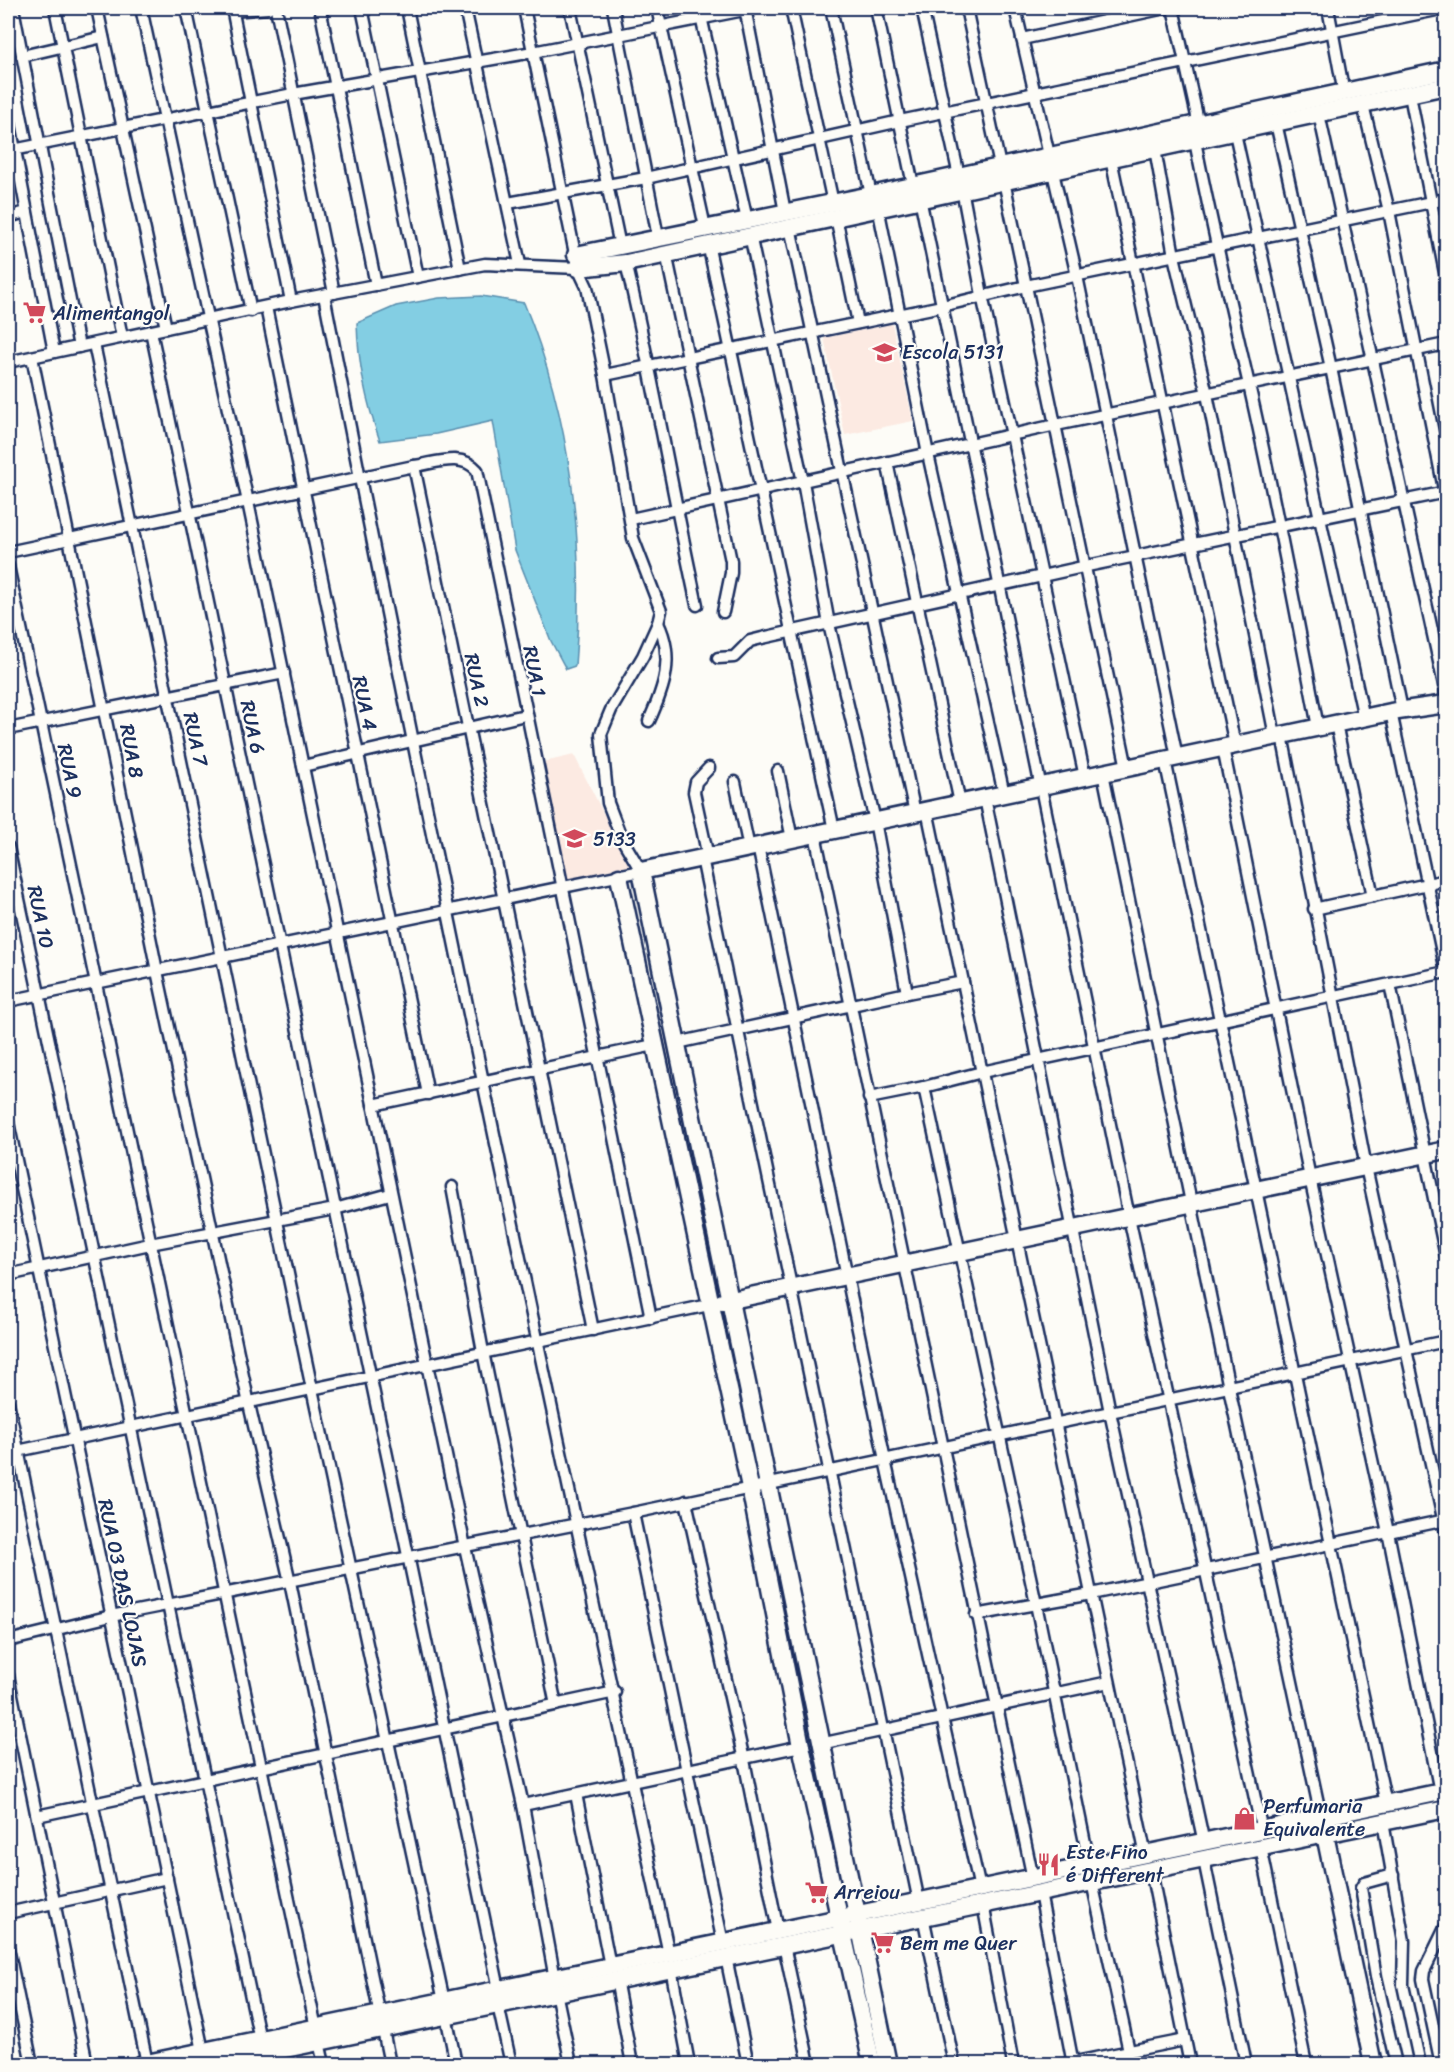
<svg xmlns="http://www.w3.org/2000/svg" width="1454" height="2072" font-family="Sriracha,sans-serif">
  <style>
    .built { fill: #fceae2 }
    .water { fill: #83cee3; stroke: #598eae; stroke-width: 1.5 }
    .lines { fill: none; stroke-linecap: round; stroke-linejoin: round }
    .street-casing { stroke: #1b2f5e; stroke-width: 15 }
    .secondary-casing { stroke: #1b2f5e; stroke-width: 21 }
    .street { stroke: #fdfcf7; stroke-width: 10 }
    .secondary { stroke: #fdfcf7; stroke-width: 16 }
    .labels { text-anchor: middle; stroke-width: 4.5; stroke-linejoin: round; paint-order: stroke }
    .poi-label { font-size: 20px; fill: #1b2f5e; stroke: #fdfcf7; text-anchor: start }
    .street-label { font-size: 20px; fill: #1b2f5e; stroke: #fdfcf7 }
  </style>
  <rect width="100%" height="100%" fill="#fdfcf7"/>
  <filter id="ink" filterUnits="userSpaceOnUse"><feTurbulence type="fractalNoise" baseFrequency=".0167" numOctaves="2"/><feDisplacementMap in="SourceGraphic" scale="12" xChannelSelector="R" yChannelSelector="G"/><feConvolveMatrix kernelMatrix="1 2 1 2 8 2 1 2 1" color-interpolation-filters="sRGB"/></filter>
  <g filter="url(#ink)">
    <g class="built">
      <path d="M 892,324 L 913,421 L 845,435 L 824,338 Z"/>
      <path d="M 574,755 L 630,866 L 568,879 L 544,762 Z"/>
    </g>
    <path class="water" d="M 481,296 L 524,303 C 571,417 586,544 575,666 L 566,669 L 551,641 L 515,550 L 493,421 L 436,434 L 380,441 C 366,402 358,364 357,323 L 396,306 L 439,298 Z"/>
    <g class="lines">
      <defs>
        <g id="street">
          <path d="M 13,8 L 79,347"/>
          <path d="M 55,8 L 122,337"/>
          <path d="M 97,8 L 166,328"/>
          <path d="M 141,8 L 248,502 L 465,1547 L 523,1805 L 555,1979"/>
          <path d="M 186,8 L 251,311"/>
          <path d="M 232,8 L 291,301"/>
          <path d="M 276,8 L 334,293"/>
          <path d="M 320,8 L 376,285"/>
          <path d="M 362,8 L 418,277"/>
          <path d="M 407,8 L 460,269"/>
          <path d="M 465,8 L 520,264"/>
          <path d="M 570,8 L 620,246"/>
          <path d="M 613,8 L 658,237"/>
          <path d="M 657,8 L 705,227"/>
          <path d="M 699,8 L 747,220"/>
          <path d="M 745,8 L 785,212"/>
          <path d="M 791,8 L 833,203"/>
          <path d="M 831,8 L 871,195"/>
          <path d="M 876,8 L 913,185"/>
          <path d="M 922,8 L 959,176"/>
          <path d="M 966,8 L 1000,166"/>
          <path d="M 1015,8 L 1077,276 L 1177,757"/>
          <path d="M 1173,8 L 1199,125"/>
          <path d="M 1328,8 L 1344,94"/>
          <path d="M 233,11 L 268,8"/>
          <path d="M 1022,39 L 1165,8"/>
          <path d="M 22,56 L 103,37"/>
          <path d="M 1410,95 L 1446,278"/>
          <path d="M 1363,105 L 1389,211 L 1446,499"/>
          <path d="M 8,114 L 54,352"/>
          <path d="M 1319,114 L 1446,694"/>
          <path d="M 1276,123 L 1331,368 L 1402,710"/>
          <path d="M 1235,133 L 1364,718"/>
          <path d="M 1195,141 C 1211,223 1230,303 1249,385 C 1275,498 1296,613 1318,727"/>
          <path d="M 1155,149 L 1174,256 L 1207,394 L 1275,736"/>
          <path d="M 8,151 L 293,94 L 533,52 L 754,8"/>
          <path d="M 1111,159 L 1235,745"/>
          <path d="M 962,189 L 982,295 L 1085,777"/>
          <path d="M 920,198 L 1129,1217 L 1262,1831"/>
          <path d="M 508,203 L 646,178 L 900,121 L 1446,8"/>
          <path d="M 878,207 L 928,454 L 1004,794"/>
          <path d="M 8,217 L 26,212"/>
          <path d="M 836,217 L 858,323"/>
          <path d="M 790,227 L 915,813"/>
          <path d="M 708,244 L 834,830"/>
          <path d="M 666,253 L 731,561 L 731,573 L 723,612"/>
          <path d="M 626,263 C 653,376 672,491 697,605"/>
          <path d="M 324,295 C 432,849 549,1402 669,1954"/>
          <path d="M 266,307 L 428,1094"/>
          <path d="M 151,331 L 499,1989"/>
          <path d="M 94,344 L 312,1389 L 444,2001"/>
          <path d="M 32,357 L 157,971 L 249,1404 L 290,1582 L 390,2064"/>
          <path d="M 8,362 L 291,301 L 485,264 L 578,268"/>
          <path d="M 605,375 L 942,306 L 1026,286 L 1004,181"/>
          <path d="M 887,462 L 960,803"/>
          <path d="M 414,466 L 593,1330"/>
          <path d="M 631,519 L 1056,425 L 1446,344"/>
          <path d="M 8,552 L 414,466 C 436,463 461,452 477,470 L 651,1318"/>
          <path d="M 8,566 L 316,2028"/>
          <path d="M 718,658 L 734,657 L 750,641 L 762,638 L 1087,566 L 1446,492"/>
          <path d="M 1391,712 L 1446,971"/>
          <path d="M 649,721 C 664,688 675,658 658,623"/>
          <path d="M 1336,724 L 1373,896"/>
          <path d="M 8,729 L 284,673"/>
          <path d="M 1282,735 L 1366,1167 L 1446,1532"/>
          <path d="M 1223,748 L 1310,1178 L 1388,1532 L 1440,1792"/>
          <path d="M 1165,760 L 1386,1804"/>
          <path d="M 303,766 L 525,715"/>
          <path d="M 1127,768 L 1026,286 L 1446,199"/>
          <path d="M 778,771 L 792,839"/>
          <path d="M 1103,773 L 1229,1388 L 1321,1817"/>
          <path d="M 735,782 L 749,848"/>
          <path d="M 985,798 L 1110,1412 L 1204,1843"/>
          <path d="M 927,810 L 1146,1856"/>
          <path d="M 815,834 L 1033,1879"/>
          <path d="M 758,846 L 885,1460 L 980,1889"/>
          <path d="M 8,847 L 260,2040"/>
          <path d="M 708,857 L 694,792 L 696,782 L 709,768"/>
          <path d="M 702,858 L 919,1902"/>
          <path d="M 1314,909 L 1446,880"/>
          <path d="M 1390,984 L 1446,1257"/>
          <path d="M 907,993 L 963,982"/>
          <path d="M 8,1001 L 641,871 L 621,837 L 608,803 L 601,734 L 611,710 L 643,656 L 658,623 L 661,611 L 633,538 L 605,375 L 587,287 L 578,268 L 524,8"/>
          <path d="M 677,1043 L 907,993 L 875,821 L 829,624 L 803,482 L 750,235"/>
          <path d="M 924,1087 L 982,1072 L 1446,972"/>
          <path d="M 869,1098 L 924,1087 L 1036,1604 L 1090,1867"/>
          <path d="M 373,1105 L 654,1045"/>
          <path d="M 8,1122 L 203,2051"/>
          <path d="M 452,1187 L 483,1352 L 556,1705"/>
          <path d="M 8,1275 L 150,1244 L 335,1209 L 390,1194"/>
          <path d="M 8,1402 L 147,2063"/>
          <path d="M 8,1453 L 709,1305"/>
          <path d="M 686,1501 L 744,1760 L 778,1931"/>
          <path d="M 633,1513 L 723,1943"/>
          <path d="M 976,1615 L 1091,1594 L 1446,1520"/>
          <path d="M 8,1641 L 111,1616 L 633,1513 L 1446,1341"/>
          <path d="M 8,1675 L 87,2064"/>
          <path d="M 820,1744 L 1109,1682"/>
          <path d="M 576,1794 L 610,1966"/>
          <path d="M 523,1805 L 801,1746"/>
          <path d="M 37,1816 L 615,1692"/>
          <path d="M 1383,1822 L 1404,1941 L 1403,1985 L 1420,2064"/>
          <path d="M 1261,1847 L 1306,2064"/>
          <path d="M 1204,1860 L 1246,2064"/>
          <path d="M 1151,1871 L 1190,2064"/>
          <path d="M 1393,1875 L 1364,1883 L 1361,1888 L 1376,1977 L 1396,2064"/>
          <path d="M 1092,1882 L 1129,2051"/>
          <path d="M 1040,1893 L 1073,2064"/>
          <path d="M 983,1904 L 1013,2064"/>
          <path d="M 8,1913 L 167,1878"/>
          <path d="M 923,1916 L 954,2064"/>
          <path d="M 784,1945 L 809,2064"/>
          <path d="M 8,1948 L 32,2064"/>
          <path d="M 726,1957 L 748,2064"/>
          <path d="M 671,1968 L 689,2064"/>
          <path d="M 616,1979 L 632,2064"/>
          <path d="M 556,1992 L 571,2064"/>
          <path d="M 498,2005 L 511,2064"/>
          <path d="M 446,2015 L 456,2064"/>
          <path d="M 319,2042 L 324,2064"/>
          <path d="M 1065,2064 L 1185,2040"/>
          <path d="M 1441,2064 L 1423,1979 L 1424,1971 L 1446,1926"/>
        </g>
        <g id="secondary">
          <path d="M 576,255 L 871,195 L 1446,70"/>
          <path d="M 578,268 L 626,263 L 1446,86"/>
          <path d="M 619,877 L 750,1487 L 801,1746 L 872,2064"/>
          <path d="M 722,1302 L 1446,1150"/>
          <path d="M 1323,1825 L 1373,2064"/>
          <path d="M 142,2064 L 1446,1791"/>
          <path d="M 212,2064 L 1446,1809"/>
          <path d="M 888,2064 L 641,871 L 1391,712 L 1446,704"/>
        </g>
      </defs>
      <use href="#street" class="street-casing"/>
      <use href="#secondary" class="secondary-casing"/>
      <use href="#street" class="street"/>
      <use href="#secondary" class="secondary"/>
    </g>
  </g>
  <defs>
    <symbol id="supermarket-bare" viewBox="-9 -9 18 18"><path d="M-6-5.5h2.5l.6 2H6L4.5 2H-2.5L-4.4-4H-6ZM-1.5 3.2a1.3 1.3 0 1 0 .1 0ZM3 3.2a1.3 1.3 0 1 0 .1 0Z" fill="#d1495b" stroke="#fdfcf7" stroke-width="2.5" paint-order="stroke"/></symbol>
    <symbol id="school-bare" viewBox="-9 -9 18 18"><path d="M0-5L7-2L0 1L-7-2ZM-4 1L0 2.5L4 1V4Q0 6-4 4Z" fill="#d1495b" stroke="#fdfcf7" stroke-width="2.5" paint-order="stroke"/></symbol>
    <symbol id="shop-bare" viewBox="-9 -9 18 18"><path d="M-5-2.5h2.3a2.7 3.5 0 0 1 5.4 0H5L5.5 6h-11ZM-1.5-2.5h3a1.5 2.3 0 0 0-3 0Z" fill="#d1495b" stroke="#fdfcf7" stroke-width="2.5" paint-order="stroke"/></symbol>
    <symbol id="restaurant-bare" viewBox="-9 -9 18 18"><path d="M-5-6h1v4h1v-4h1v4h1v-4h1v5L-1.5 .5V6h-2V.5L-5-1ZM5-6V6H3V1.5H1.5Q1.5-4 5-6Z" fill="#d1495b" stroke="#fdfcf7" stroke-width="2.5" paint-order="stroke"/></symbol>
  </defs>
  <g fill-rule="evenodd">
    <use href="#supermarket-bare" x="18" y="296" width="33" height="33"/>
    <use href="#school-bare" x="868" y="336" width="33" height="33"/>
    <use href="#school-bare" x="558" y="822" width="33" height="33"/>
    <use href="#shop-bare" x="1228" y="1802" width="33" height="33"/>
    <use href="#restaurant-bare" x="1032" y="1848" width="33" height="33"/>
    <use href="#supermarket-bare" x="800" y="1876" width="33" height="33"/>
    <use href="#supermarket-bare" x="866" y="1926" width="33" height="33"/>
  </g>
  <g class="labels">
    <g class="poi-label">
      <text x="53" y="320">Alimentangol</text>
      <text x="902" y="359">Escola 5131</text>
      <text x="593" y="846">5133</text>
      <text x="1263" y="1813">Perfumaria<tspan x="1263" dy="23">Equivalente</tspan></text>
      <text x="1066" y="1859">Este Fino<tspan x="1066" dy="23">é Different</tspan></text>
      <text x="834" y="1899">Arreiou</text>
      <text x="900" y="1950">Bem me Quer</text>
    </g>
    <g class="street-label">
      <text transform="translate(535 671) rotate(79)" y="7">RUA 1</text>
      <text transform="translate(477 680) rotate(78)" y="7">RUA 2</text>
      <text transform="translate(365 703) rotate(78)" y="7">RUA 4</text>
      <text transform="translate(253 727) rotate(78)" y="7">RUA 6</text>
      <text transform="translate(196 739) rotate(78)" y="7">RUA 7</text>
      <text transform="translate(132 751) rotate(79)" y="7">RUA 8</text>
      <text transform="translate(70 771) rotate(78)" y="7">RUA 9</text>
      <text transform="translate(41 917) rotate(78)" y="7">RUA 10</text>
      <text transform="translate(123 1583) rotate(78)" y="7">RUA 03 DAS LOJAS</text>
    </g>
  </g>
  <rect width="1454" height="2072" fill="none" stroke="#fdfcf7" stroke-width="30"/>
  <rect x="15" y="15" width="1424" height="2042" fill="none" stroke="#1b2f5e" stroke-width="2" filter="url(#ink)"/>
</svg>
